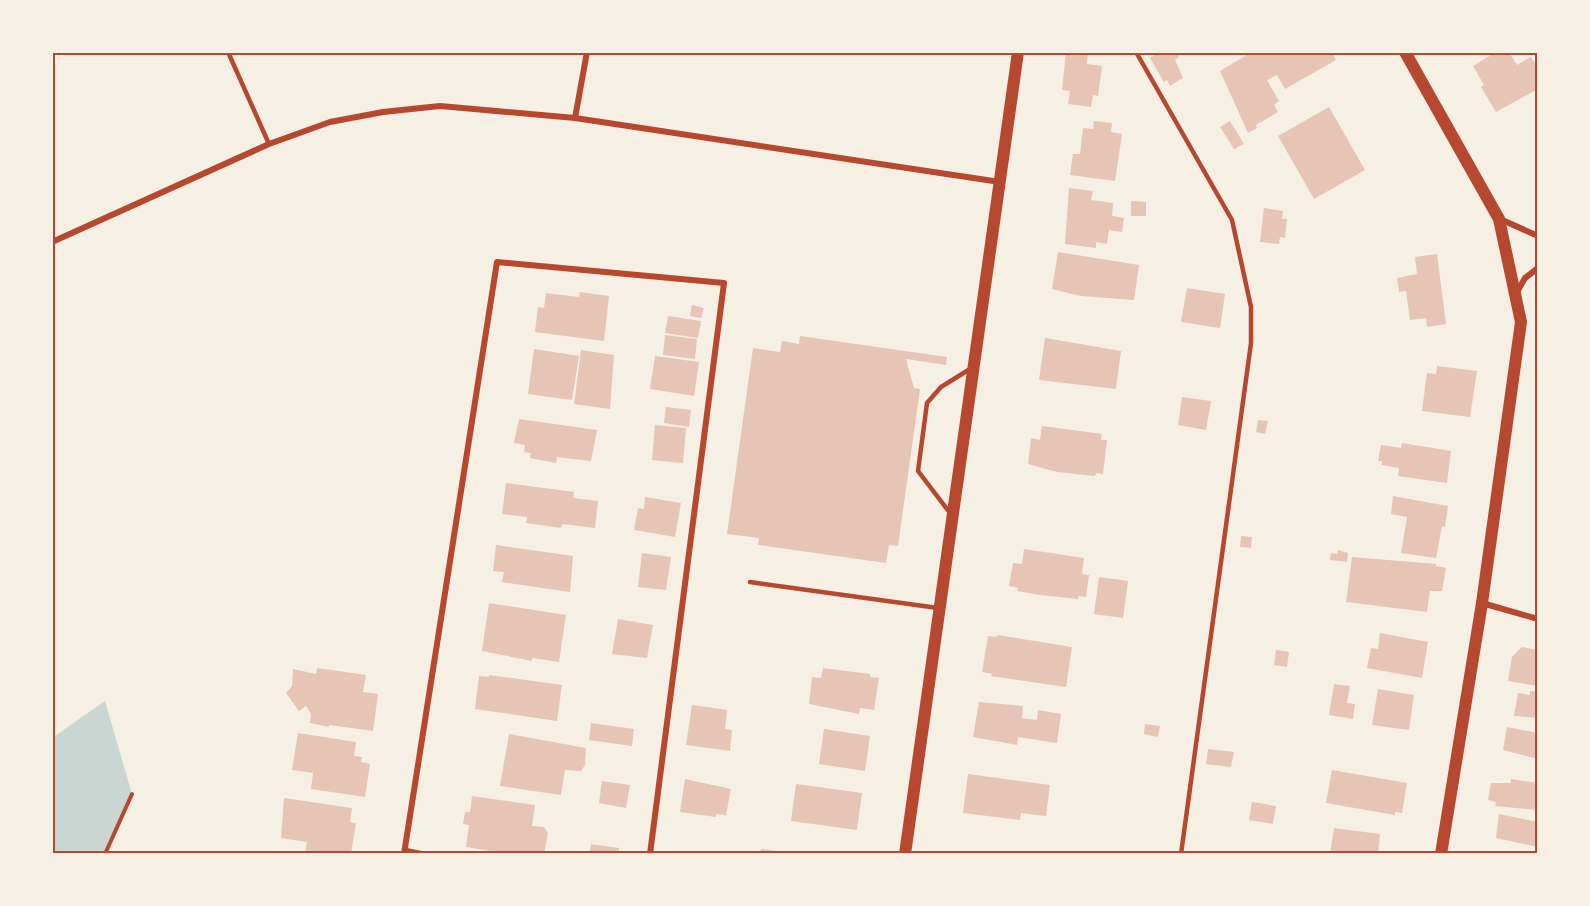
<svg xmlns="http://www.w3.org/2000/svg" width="1590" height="906" font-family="'Crimson Pro',serif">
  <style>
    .water { fill: #c9d6d2 }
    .building { fill: #e6c5b7 }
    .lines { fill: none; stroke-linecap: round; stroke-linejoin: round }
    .path { stroke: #b5482f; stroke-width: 4 }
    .service { stroke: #b5482f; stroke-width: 4.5 }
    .minor { stroke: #b5482f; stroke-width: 6 }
    .secondary { stroke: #b5482f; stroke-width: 12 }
    .neatline { fill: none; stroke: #b5482f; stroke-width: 2 }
  </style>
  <rect width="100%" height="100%" fill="#f6efe4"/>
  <path class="water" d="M 105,701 L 132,794 L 105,853 L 53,853 L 52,738 Z"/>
  <g class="building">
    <path d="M 1066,52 L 1088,52 L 1087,64 L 1102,66 L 1098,96 L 1093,95 L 1091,107 L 1068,104 L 1070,91 L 1062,90 Z"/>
    <path d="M 1159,52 L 1177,52 L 1179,57 L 1175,60 L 1183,78 L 1170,86 L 1167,80 L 1164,82 L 1150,58 Z"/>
    <path d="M 1252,52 L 1332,52 L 1336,60 L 1285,89 L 1277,75 L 1267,80 L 1279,101 L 1274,105 L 1278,112 L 1256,125 L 1257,128 L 1248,133 L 1220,71 Z"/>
    <path d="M 1496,52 L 1509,52 L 1517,65 L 1531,57 L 1538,68 L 1538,89 L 1496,112 L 1481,87 L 1484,85 L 1473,66 Z"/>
    <path d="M 1329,107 L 1365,170 L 1314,199 L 1278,136 Z"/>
    <path d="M 1094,121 L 1112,123 L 1111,132 L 1122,134 L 1115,181 L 1070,175 L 1073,154 L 1080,154 L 1083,128 L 1093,129 Z"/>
    <path d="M 1230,121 L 1244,144 L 1234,149 L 1220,127 Z"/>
    <path d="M 1069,188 L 1093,191 L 1091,200 L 1113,203 L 1112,216 L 1124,218 L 1122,232 L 1109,230 L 1107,244 L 1096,242 L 1096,248 L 1065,244 Z"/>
    <path d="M 1131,201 L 1146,202 L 1146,216 L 1131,216 Z"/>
    <path d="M 1264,208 L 1283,211 L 1282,219 L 1287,219 L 1285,238 L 1280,237 L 1279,244 L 1260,242 Z"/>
    <path d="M 1058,252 L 1139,265 L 1134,300 L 1081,296 L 1052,289 Z"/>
    <path d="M 1437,254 L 1446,324 L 1427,327 L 1426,318 L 1410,320 L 1406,291 L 1399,292 L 1397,278 L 1417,274 L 1415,257 Z"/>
    <path d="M 1187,288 L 1225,294 L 1220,328 L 1181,322 Z"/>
    <path d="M 580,292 L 609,296 L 604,341 L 535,332 L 538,307 L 544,308 L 546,293 L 579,297 Z"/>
    <path d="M 692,305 L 704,308 L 701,318 L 690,316 Z"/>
    <path d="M 668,316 L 701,321 L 698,338 L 665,333 Z"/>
    <path d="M 665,335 L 697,339 L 695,359 L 663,355 Z"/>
    <path d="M 800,336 L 947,357 L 946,365 L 906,359 L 914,388 L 920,389 L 898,546 L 889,545 L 886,563 L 758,545 L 759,538 L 727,534 L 753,348 L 780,352 L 782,341 L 799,344 Z"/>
    <path d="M 1045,338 L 1121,351 L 1116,389 L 1039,380 Z"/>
    <path d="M 534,349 L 579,356 L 572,400 L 528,394 Z"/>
    <path d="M 581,350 L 614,355 L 610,409 L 574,404 Z"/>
    <path d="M 655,356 L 699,362 L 694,396 L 650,389 Z"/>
    <path d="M 1437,366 L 1477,371 L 1470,417 L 1422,411 L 1427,373 L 1436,374 Z"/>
    <path d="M 1182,397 L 1211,401 L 1206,430 L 1178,425 Z"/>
    <path d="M 666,407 L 691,410 L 689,427 L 664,423 Z"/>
    <path d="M 519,419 L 597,430 L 591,461 L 557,457 L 556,463 L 530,458 L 531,453 L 524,452 L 525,445 L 514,443 Z"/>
    <path d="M 1258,420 L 1268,421 L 1265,434 L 1256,432 Z"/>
    <path d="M 655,425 L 686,428 L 683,463 L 652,460 Z"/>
    <path d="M 1042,426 L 1102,434 L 1101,440 L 1107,440 L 1103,474 L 1096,473 L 1095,476 L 1057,472 L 1028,464 L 1031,438 L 1040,440 Z"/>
    <path d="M 1402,443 L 1451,451 L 1447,483 L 1398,476 L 1399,468 L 1382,465 L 1382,461 L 1378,461 L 1381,445 L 1401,448 Z"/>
    <path d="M 506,483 L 574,492 L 573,498 L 598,501 L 595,528 L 562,524 L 561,528 L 526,523 L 527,517 L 502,514 Z"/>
    <path d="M 1393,496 L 1448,506 L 1445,527 L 1442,526 L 1436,558 L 1401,553 L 1407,517 L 1391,514 Z"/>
    <path d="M 645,497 L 681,503 L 675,537 L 634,530 L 638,508 L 644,509 Z"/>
    <path d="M 1241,536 L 1252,537 L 1251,548 L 1240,547 Z"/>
    <path d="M 496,545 L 573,556 L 570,592 L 502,582 L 504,572 L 493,571 Z"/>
    <path d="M 1024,549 L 1084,558 L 1082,574 L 1089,575 L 1086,597 L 1079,596 L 1078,599 L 1040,595 L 1017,591 L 1018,588 L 1009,586 L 1013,563 L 1022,564 Z"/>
    <path d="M 1338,550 L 1348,553 L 1347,562 L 1330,560 L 1331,553 L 1337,554 Z"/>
    <path d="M 642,553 L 671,557 L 666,590 L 638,587 Z"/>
    <path d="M 1352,557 L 1436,564 L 1436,566 L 1446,568 L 1442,591 L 1430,591 L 1427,612 L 1346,602 Z"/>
    <path d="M 1099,577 L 1128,581 L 1123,618 L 1094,614 Z"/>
    <path d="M 489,603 L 566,615 L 559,662 L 532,658 L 532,661 L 482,651 Z"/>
    <path d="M 618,619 L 653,625 L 647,658 L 612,654 Z"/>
    <path d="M 1380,633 L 1428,642 L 1422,678 L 1367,668 L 1371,648 L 1378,649 Z"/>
    <path d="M 997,635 L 1072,647 L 1066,687 L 991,676 L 992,674 L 982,672 L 988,636 L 997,637 Z"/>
    <path d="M 1522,647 L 1538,650 L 1538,686 L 1508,681 L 1512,657 Z"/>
    <path d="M 1276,650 L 1289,652 L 1287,667 L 1274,665 Z"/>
    <path d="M 317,668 L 366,675 L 363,692 L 378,694 L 373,731 L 329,725 L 329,727 L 310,723 L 311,714 L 306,706 L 299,711 L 286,693 L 292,686 L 293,669 L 316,674 Z"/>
    <path d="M 823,668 L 870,674 L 870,677 L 879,678 L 874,710 L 860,708 L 859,714 L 809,704 L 812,677 L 821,678 Z"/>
    <path d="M 489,675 L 562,685 L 557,721 L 475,709 L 479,676 L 489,677 Z"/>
    <path d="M 1334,684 L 1350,686 L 1347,703 L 1355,704 L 1353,719 L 1329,715 Z"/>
    <path d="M 1378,689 L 1414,695 L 1409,730 L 1372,725 Z"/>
    <path d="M 1530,691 L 1538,692 L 1538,718 L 1514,716 L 1518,693 L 1530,695 Z"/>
    <path d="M 979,702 L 1023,706 L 1022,718 L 1037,720 L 1038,710 L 1061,714 L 1057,743 L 1018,737 L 1017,745 L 973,737 Z"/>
    <path d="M 692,705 L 727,710 L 725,729 L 732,730 L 730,751 L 686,745 Z"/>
    <path d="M 591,723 L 634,729 L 632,746 L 589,740 Z"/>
    <path d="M 1145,724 L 1160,726 L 1158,737 L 1144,734 Z"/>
    <path d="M 1507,727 L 1538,733 L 1538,759 L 1503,750 Z"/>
    <path d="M 824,729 L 870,736 L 865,771 L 819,764 Z"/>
    <path d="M 298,733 L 356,742 L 354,756 L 362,757 L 361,762 L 370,764 L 365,797 L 311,789 L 313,773 L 292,770 Z"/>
    <path d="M 509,734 L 586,748 L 585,765 L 581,771 L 565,770 L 561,795 L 500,786 Z"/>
    <path d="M 1208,749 L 1234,752 L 1231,767 L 1206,764 Z"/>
    <path d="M 1332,770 L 1407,783 L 1402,813 L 1395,812 L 1395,815 L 1326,803 Z"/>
    <path d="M 968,774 L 1050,785 L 1046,816 L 1021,813 L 1020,820 L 963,813 Z"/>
    <path d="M 685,779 L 731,789 L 726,815 L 716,814 L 716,817 L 680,812 Z"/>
    <path d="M 1511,779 L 1538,783 L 1538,810 L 1495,806 L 1496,802 L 1488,800 L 1491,783 L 1511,783 Z"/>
    <path d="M 602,781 L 630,785 L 626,808 L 599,803 Z"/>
    <path d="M 796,784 L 862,793 L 857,830 L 791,821 Z"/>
    <path d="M 472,796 L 535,805 L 532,826 L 544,827 L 548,833 L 544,854 L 510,854 L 466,847 L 469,825 L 463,824 L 465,812 L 470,812 Z"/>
    <path d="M 284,798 L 352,808 L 350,822 L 356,823 L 351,854 L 305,854 L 307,842 L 281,838 Z"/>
    <path d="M 1252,802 L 1276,806 L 1273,824 L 1249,820 Z"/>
    <path d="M 1499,814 L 1538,822 L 1538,847 L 1496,838 Z"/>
    <path d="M 1334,828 L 1380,834 L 1378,854 L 1330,854 Z"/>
    <path d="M 591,844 L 619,848 L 618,854 L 589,854 Z"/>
    <path d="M 761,849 L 786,852 L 786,854 L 760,854 Z"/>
  </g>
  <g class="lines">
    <path class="path" d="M 105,854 L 132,794"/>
    <g class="service">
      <path d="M 228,52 L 269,144"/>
      <path d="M 1136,52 L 1232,220 L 1251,307 L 1251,343 L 1181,854"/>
      <path d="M 950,513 L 918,471 L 927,403 L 941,387 L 970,369"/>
      <path d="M 750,582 L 938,608"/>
      <path d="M 405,850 L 426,854"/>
    </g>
    <g class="minor">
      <path d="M 575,118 L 587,52"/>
      <path d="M 1500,219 L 1538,236"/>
      <path d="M 52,242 L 269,144 L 330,122 L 383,112 L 440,106 L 575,118 L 1000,182"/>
      <path d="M 1517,292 L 1525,278 L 1538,268"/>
      <path d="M 1482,603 L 1538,619"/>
      <path d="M 404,854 L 497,262 L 724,283 L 650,854"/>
    </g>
    <g class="secondary">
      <path d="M 1405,52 L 1499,219 L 1521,322 L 1482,603 L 1441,854"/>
      <path d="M 905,854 L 1018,52"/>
    </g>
  </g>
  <rect width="1590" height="906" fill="none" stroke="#f6efe4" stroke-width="108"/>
  <rect x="54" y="54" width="1482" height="798" class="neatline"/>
</svg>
